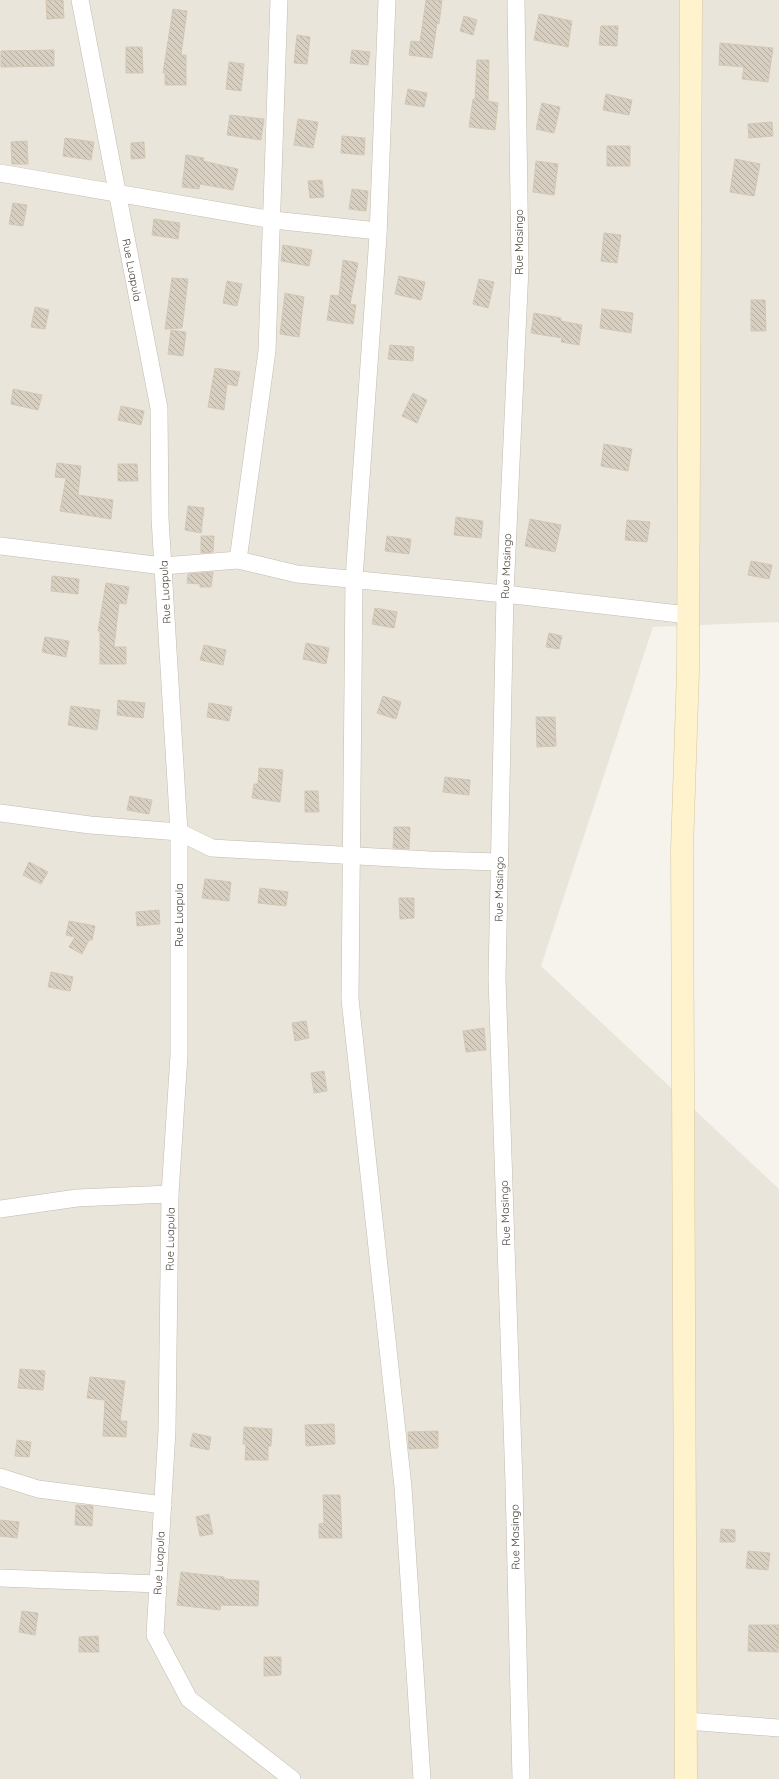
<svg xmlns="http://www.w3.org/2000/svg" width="779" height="1779" font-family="Quicksand,sans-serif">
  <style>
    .residential { fill: #eae5da }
    .building { fill: url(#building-back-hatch); stroke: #d3c7b4 }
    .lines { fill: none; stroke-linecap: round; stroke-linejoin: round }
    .minor-casing { stroke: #c2bbae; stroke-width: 18 }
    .secondary-casing { stroke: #d6c79b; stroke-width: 23 }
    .minor { stroke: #fff; stroke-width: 17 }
    .secondary { stroke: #fff3cd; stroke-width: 22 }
    .labels { text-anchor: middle; stroke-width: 3; stroke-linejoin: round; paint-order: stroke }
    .street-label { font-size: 11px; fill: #4b4439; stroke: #fff }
  </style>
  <defs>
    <pattern id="building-back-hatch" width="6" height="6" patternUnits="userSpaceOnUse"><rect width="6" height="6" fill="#d8cfc1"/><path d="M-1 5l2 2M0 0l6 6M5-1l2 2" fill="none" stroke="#b1aa9e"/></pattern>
  </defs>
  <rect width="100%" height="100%" fill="#f6f3ec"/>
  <path class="residential" d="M 0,0 L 779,0 L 779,622 L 653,627 L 541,966 L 779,1189 L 779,1779 L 0,1779 Z"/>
  <g class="building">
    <path d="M 46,0 L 63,0 L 64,18 L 47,19 Z"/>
    <path d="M 426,0 L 442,0 L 439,24 L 437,23 L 432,58 L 409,55 L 411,41 L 420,42 Z"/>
    <path d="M 173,9 L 187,11 L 181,55 L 186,55 L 186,85 L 165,85 L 165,73 L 163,73 Z"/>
    <path d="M 539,14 L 572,21 L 568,47 L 534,40 Z"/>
    <path d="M 464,16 L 477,20 L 473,35 L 460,31 Z"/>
    <path d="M 601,26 L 618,26 L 617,46 L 599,45 Z"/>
    <path d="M 297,35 L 310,37 L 307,64 L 294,63 Z"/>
    <path d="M 720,43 L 773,48 L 768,82 L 742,79 L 744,67 L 719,65 Z"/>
    <path d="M 126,47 L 142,47 L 143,73 L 126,73 Z"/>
    <path d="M 54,50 L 54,66 L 1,67 L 1,51 Z"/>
    <path d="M 352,50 L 370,52 L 368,65 L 350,63 Z"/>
    <path d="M 477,60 L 489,60 L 488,101 L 498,103 L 495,130 L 469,127 L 473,99 L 475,100 Z"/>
    <path d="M 229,62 L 244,64 L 241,91 L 226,89 Z"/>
    <path d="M 408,89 L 427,93 L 424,107 L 405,104 Z"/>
    <path d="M 606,94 L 632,100 L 629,115 L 603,110 Z"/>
    <path d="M 542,103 L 560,107 L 554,133 L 536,129 Z"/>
    <path d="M 230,115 L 264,119 L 261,140 L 227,135 Z"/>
    <path d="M 298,119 L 318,122 L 313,148 L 294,145 Z"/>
    <path d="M 772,122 L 773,136 L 749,138 L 748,124 Z"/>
    <path d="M 342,136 L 365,138 L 364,155 L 341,153 Z"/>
    <path d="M 65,138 L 94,142 L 91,160 L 63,156 Z"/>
    <path d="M 27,141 L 28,164 L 12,164 L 11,142 Z"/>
    <path d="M 144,142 L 145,158 L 131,159 L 131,143 Z"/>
    <rect x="607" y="146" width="23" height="20"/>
    <path d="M 186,155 L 204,158 L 203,161 L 238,169 L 233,190 L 200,184 L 199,189 L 182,187 Z"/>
    <path d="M 735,159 L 760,164 L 754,196 L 730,192 Z"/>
    <path d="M 536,161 L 558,164 L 554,195 L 533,192 Z"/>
    <path d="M 322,180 L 324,197 L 310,198 L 308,181 Z"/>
    <path d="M 352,189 L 368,191 L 366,211 L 349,209 Z"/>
    <path d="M 13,203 L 27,205 L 23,226 L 9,224 Z"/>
    <path d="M 154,219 L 180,223 L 178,239 L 152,235 Z"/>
    <path d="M 604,233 L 621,235 L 617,263 L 601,261 Z"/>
    <path d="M 283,245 L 312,250 L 309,266 L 281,261 Z"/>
    <path d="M 343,260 L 358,263 L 350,304 L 356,305 L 353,324 L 327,320 L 331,295 L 339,296 Z"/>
    <path d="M 399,276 L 425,282 L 421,300 L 395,294 Z"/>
    <path d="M 172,278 L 188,279 L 182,328 L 165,329 Z"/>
    <path d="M 479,279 L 494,282 L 488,308 L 473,304 Z"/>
    <path d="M 227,281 L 242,284 L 237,306 L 223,303 Z"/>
    <path d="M 285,293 L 304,297 L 299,337 L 280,334 Z"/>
    <path d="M 751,300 L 765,300 L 766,331 L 751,331 Z"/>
    <path d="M 35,307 L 49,310 L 45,329 L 31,327 Z"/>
    <path d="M 602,309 L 633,313 L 631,333 L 600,328 Z"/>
    <path d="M 534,313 L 561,318 L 561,321 L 582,325 L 579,345 L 561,342 L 562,338 L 531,333 Z"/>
    <path d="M 171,330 L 186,332 L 183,356 L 168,354 Z"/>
    <path d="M 390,345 L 414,347 L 413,361 L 388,359 Z"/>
    <path d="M 215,368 L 240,372 L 237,386 L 227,384 L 224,410 L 208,407 Z"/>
    <path d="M 13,389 L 42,395 L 38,410 L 11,404 Z"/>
    <path d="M 413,393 L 427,400 L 417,423 L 402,416 Z"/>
    <path d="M 121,406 L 144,411 L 141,425 L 118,420 Z"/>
    <path d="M 604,444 L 632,449 L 628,471 L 601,466 Z"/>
    <path d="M 57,463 L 81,466 L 78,495 L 113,500 L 111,519 L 60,511 L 66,478 L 55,477 Z"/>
    <path d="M 118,464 L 137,464 L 138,481 L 118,481 Z"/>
    <path d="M 188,506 L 204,508 L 201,533 L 185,530 Z"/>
    <path d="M 456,517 L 483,521 L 481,538 L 454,535 Z"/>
    <path d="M 530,519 L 561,525 L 555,552 L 525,546 Z"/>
    <path d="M 627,520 L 650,522 L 647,542 L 625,540 Z"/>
    <path d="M 201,536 L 214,536 L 213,552 L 201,553 Z"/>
    <path d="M 387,536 L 411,539 L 409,554 L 385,551 Z"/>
    <path d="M 751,561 L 772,565 L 769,579 L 748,575 Z"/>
    <path d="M 213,572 L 211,587 L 200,587 L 200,584 L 187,583 L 188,574 Z"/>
    <path d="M 52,576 L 79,579 L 78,594 L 51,591 Z"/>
    <path d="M 106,583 L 129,587 L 126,604 L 119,603 L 114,647 L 126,647 L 126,664 L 100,664 L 100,631 L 98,631 Z"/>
    <path d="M 375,608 L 397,612 L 394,628 L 372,624 Z"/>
    <path d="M 549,633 L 562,636 L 559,649 L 546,647 Z"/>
    <path d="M 45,637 L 69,641 L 66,657 L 42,652 Z"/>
    <path d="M 306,643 L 329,648 L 326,664 L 303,659 Z"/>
    <path d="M 204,645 L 226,650 L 223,665 L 200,660 Z"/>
    <path d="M 383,696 L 401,702 L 396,719 L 377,713 Z"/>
    <path d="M 118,700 L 145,703 L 143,718 L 117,715 Z"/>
    <path d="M 209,703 L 232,707 L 229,721 L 207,717 Z"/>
    <path d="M 71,706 L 100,710 L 97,730 L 68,725 Z"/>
    <path d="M 536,717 L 555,717 L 556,746 L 537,747 Z"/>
    <path d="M 259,768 L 283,770 L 280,802 L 252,798 L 254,784 L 258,784 Z"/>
    <path d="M 445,777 L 470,780 L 469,795 L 443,792 Z"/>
    <path d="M 305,791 L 318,791 L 319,812 L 305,812 Z"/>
    <path d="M 130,796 L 152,800 L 149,814 L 127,810 Z"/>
    <path d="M 394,827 L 410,827 L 409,849 L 393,848 Z"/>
    <path d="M 29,862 L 48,872 L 41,884 L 23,875 Z"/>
    <path d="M 205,879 L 231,882 L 229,901 L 202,898 Z"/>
    <path d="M 260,888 L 288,892 L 286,906 L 258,903 Z"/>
    <path d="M 399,898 L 414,898 L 414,918 L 400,919 Z"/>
    <path d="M 159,910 L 160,924 L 137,926 L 136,912 Z"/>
    <path d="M 69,921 L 95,926 L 92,940 L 89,940 L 82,954 L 69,947 L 75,937 L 66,935 Z"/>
    <path d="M 51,972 L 73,977 L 70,991 L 48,987 Z"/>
    <path d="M 306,1021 L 309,1038 L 295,1041 L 292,1023 Z"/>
    <path d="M 484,1028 L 486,1050 L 466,1052 L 463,1031 Z"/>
    <path d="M 324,1071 L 327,1091 L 314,1093 L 311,1073 Z"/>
    <path d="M 20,1369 L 45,1371 L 43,1390 L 18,1388 Z"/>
    <path d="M 90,1377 L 125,1381 L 120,1421 L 127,1421 L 126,1437 L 103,1436 L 105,1400 L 87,1398 Z"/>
    <path d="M 334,1424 L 335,1444 L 306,1446 L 305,1425 Z"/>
    <path d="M 244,1427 L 272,1429 L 271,1446 L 268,1446 L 268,1460 L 245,1460 L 246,1444 L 243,1444 Z"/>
    <path d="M 438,1431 L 438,1448 L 409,1449 L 408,1432 Z"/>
    <path d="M 193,1433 L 211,1437 L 209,1450 L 190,1446 Z"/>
    <path d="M 17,1440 L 31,1442 L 29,1457 L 15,1456 Z"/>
    <path d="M 323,1495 L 340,1495 L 342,1538 L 319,1538 L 319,1524 L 324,1523 Z"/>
    <path d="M 76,1505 L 93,1506 L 92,1526 L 75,1525 Z"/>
    <path d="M 209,1514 L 213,1534 L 200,1536 L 196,1517 Z"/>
    <path d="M 0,1520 L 19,1522 L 17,1538 L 0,1536 Z"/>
    <path d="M 721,1529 L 735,1530 L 735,1542 L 720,1542 Z"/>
    <path d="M 748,1551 L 770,1553 L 768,1570 L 746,1568 Z"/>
    <path d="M 181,1572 L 224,1577 L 224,1579 L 259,1581 L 258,1606 L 221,1605 L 220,1610 L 177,1605 Z"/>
    <path d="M 22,1611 L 38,1613 L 35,1635 L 19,1632 Z"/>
    <path d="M 749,1625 L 779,1625 L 778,1652 L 748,1651 Z"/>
    <path d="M 98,1636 L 99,1652 L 79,1652 L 79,1637 Z"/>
    <path d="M 264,1657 L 281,1657 L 281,1675 L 264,1676 Z"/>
  </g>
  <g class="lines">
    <defs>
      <g id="minor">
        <path d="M 80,0 L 159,408 L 160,518 L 179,832 L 179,1055 L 170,1194 L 167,1430 L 155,1635 L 189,1699 L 292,1779"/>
        <path d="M 387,0 L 378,236 L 354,579 L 350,999 L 403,1487 L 422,1779"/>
        <path d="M 516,0 L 520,267 L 505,594 L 497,978 L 514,1483 L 521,1779"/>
        <path d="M 0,173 L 273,220 L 378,231"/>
        <path d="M 0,546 L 163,566 L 238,560 L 297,574 L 505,594 L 688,615"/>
        <path d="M 238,560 L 267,351 L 279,0"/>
        <path d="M 0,813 L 90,825 L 179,832 L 212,848 L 430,860 L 500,862"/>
        <path d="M 0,1209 L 77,1198 L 170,1194"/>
        <path d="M 0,1477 L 38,1489 L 163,1505"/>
        <path d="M 0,1578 L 158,1584"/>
        <path d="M 686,1721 L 779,1728"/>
      </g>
      <path id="secondary" d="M 686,1779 L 682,849 L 688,671 L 691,0"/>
    </defs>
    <use href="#minor" class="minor-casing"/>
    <use href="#secondary" class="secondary-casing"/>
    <use href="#minor" class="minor"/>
    <use href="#secondary" class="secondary"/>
  </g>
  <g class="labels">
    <g class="street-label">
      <text transform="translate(519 242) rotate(-90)" y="4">Rue Masingo</text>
      <text transform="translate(132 270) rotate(79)" y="4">Rue Luapula</text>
      <text transform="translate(506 566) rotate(-88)" y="4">Rue Masingo</text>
      <text transform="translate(165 592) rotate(-93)" y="4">Rue Luapula</text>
      <text transform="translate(499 889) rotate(-89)" y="4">Rue Masingo</text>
      <text transform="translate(179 915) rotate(-90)" y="4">Rue Luapula</text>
      <text transform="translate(505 1213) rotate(-92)" y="4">Rue Masingo</text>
      <text transform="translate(170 1239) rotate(-89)" y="4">Rue Luapula</text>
      <text transform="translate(515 1537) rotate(-91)" y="4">Rue Masingo</text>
      <text transform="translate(159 1563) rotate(-87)" y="4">Rue Luapula</text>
    </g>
  </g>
</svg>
